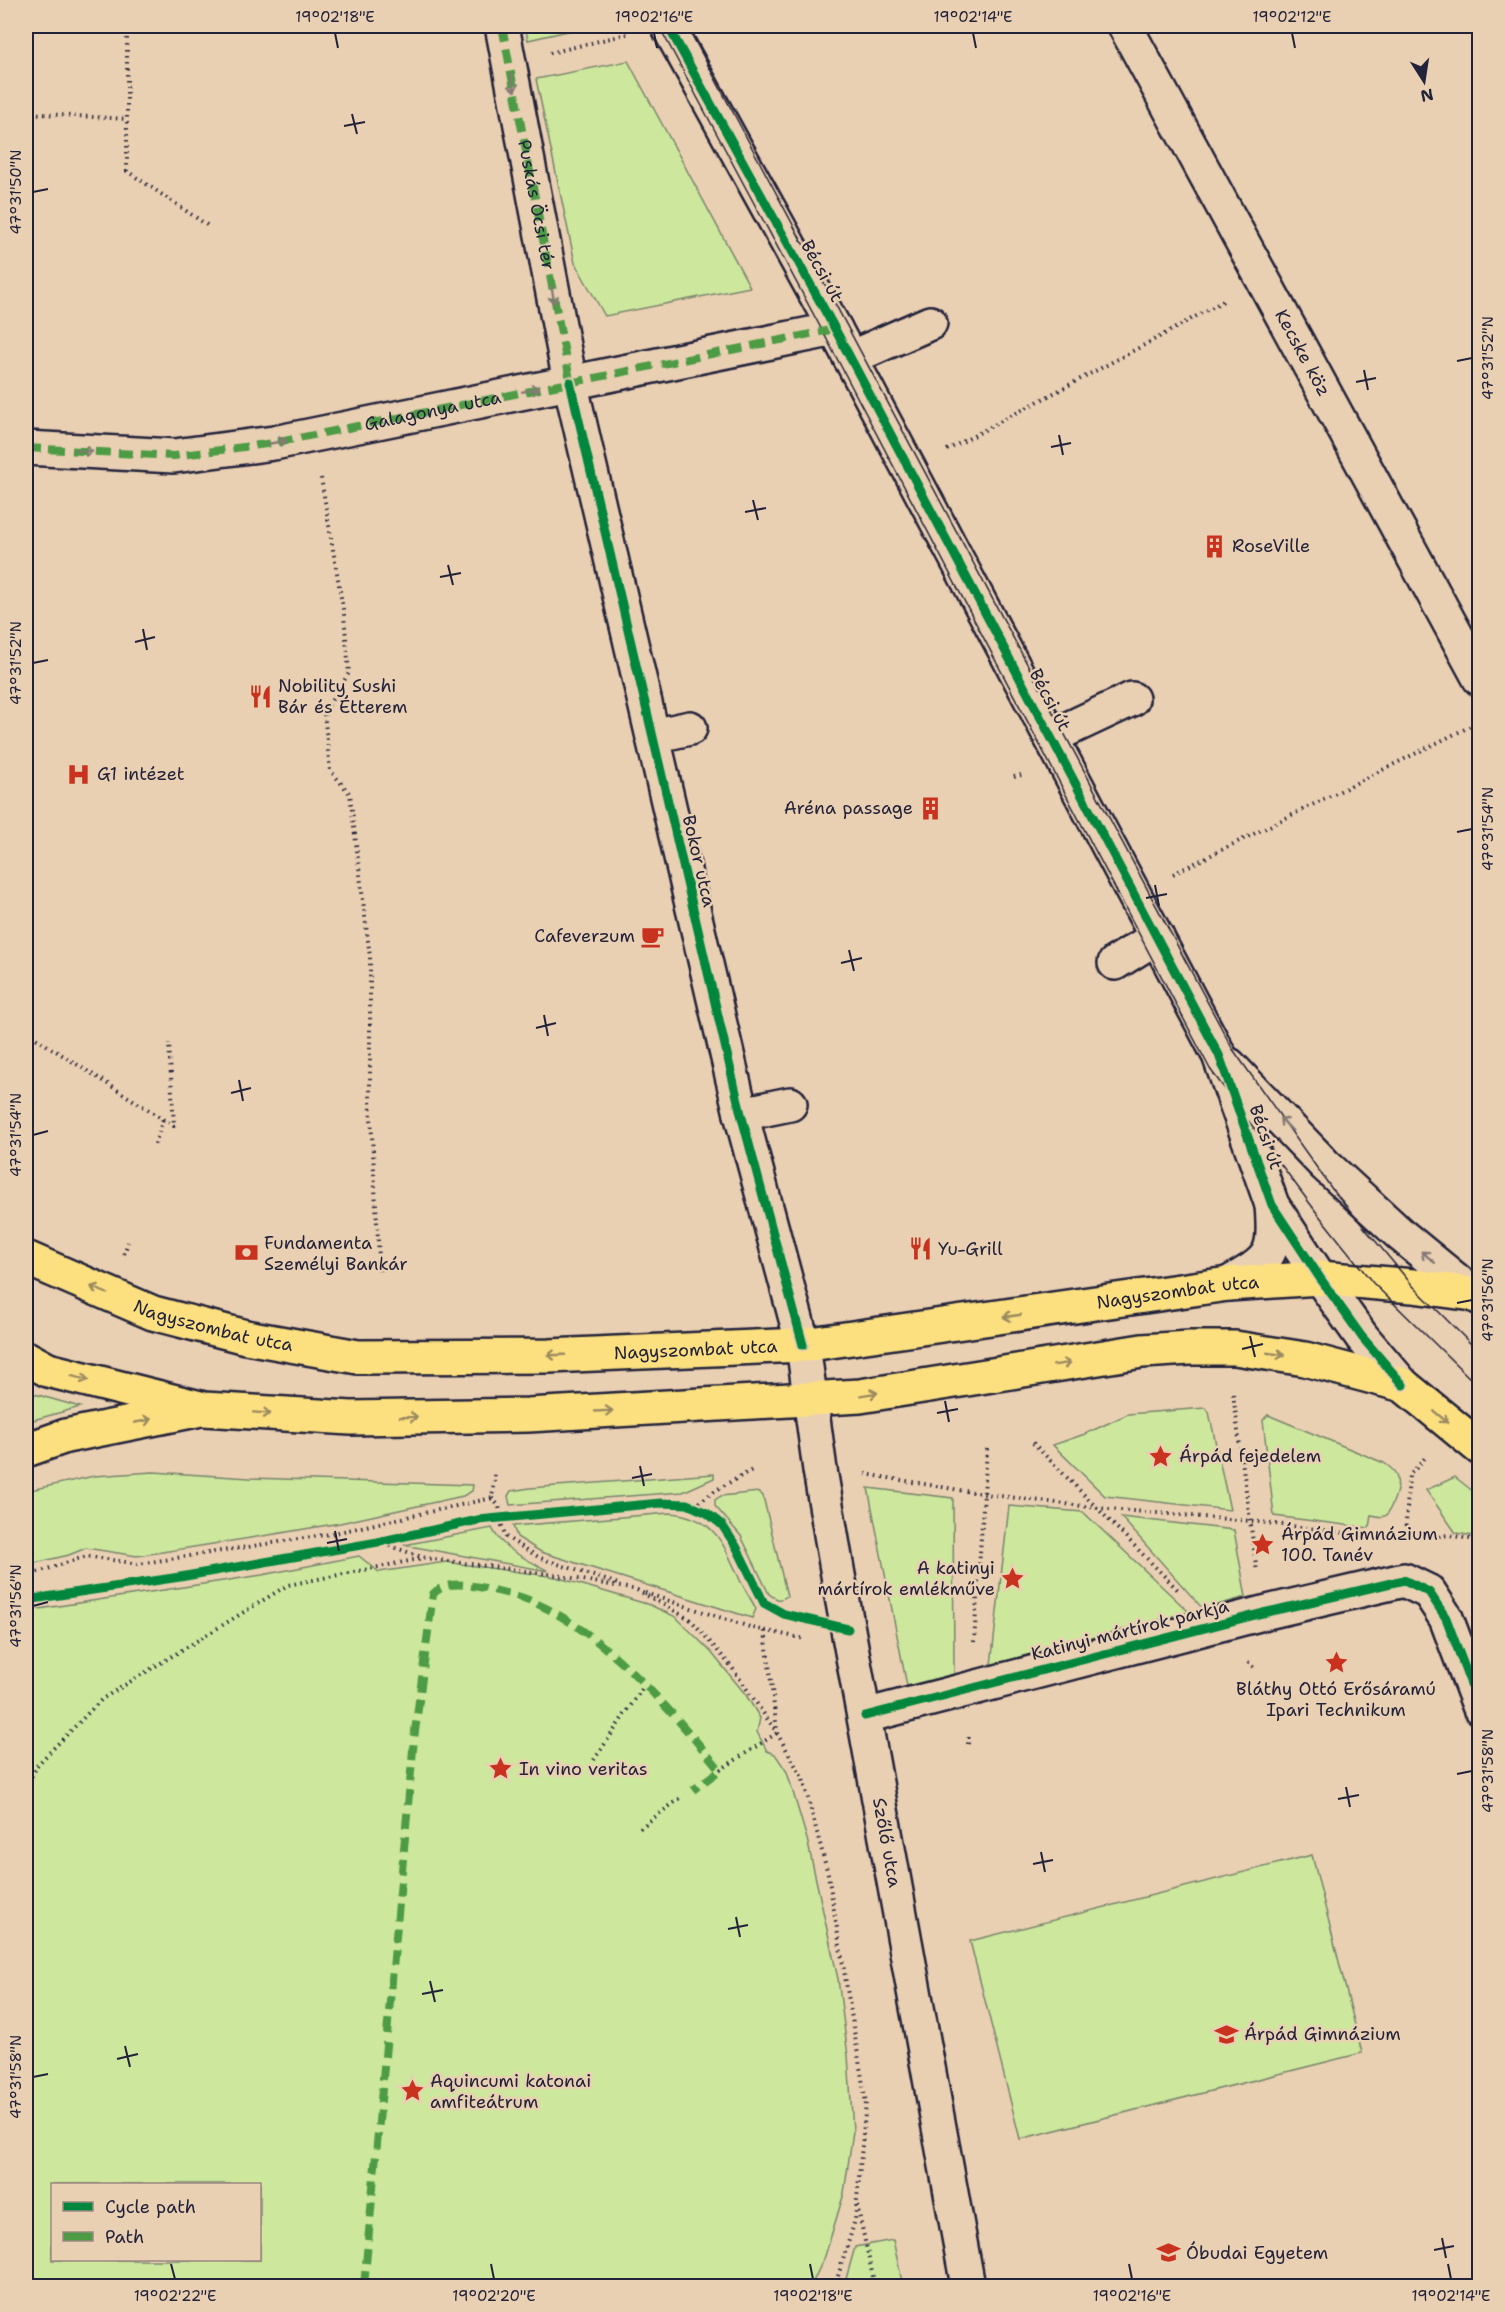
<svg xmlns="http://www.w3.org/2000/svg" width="1505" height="2312" font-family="'Shantell Sans',sans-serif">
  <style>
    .green { fill: #cde79d; stroke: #78846c; stroke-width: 1.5; fill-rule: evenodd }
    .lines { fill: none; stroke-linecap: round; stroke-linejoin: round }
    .minor-casing { stroke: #22223b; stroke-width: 38 }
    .major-casing { stroke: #22223b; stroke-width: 38 }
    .path { stroke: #22223b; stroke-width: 4; stroke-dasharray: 1.5 4.5; stroke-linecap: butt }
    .minor { stroke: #ead0b2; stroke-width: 33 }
    .major { stroke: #fce080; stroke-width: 33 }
    .tram { stroke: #22223b; stroke-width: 1.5 }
    .quiet { stroke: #4d9b45; stroke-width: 8; stroke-dasharray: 15 8; stroke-linecap: butt }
    .cycleway-casing { stroke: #ead0b2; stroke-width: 13 }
    .cycleway { stroke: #00873e; stroke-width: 9 }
    .oneway { stroke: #867976 }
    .oneway2 { stroke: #9a8a61 }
    .ticks { fill: none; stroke: #22223b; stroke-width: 2 }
    .labels { text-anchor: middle; stroke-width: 5; stroke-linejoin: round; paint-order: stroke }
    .street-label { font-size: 18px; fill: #22223b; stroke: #ead0b2 }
    .poi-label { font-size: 18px; fill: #22223b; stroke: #ead0b2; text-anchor: start }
    .neatline { fill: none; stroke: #22223b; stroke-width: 2 }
    .ticks-label { font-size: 15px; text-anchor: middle; fill: #22223b }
  </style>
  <rect width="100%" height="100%" fill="#ead0b2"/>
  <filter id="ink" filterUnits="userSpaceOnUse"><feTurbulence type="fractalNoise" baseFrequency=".0167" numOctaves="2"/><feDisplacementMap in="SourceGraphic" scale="12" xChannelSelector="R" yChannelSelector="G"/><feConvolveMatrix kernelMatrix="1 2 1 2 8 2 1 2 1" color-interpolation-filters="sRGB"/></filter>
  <g filter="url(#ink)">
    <g class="green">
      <path d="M 525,26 L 590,26 L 528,40 Z"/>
      <path d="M 628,61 L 750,287 L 605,316 L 575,263 L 536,79 Z"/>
      <path d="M 26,1390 L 31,1393 L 80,1407 L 26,1422 Z"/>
      <path d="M 1205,1408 L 1209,1412 L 1230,1510 L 1105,1496 L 1053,1445 L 1085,1434 L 1128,1414 Z"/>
      <path d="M 1268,1415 L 1384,1463 C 1387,1465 1393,1469 1395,1473 C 1402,1486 1393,1503 1387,1515 L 1382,1517 L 1371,1515 L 1369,1528 L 1274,1516 L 1263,1420 Z"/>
      <path d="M 153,1472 L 250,1478 L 473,1485 L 472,1491 L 463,1496 L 340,1523 L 275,1534 L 137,1556 L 86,1548 L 69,1555 L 26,1565 L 26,1491 L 94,1476 Z"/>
      <path d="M 714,1474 L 714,1478 L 683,1492 L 510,1505 L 508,1496 L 511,1491 L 530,1488 Z"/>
      <path d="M 1455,1477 L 1479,1496 L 1479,1537 L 1456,1533 L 1426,1490 Z"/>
      <path d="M 868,1488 L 953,1498 L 954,1674 L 907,1686 Z"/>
      <path d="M 759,1492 L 763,1496 L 787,1596 C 779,1602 776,1599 769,1594 L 741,1536 L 715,1506 L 715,1500 L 721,1496 Z"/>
      <path d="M 1009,1506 L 1083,1512 L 1189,1612 L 991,1665 Z"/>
      <path d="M 670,1513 C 715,1517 723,1543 740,1580 C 745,1590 751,1599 756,1609 L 752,1618 L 541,1552 L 517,1537 L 513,1526 Z"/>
      <path d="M 1121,1517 L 1234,1530 L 1246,1597 L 1203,1609 Z"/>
      <path d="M 492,1528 C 502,1550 529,1560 548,1571 L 404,1545 Z"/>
      <path d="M 359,1556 L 379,1572 L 446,1562 L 556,1577 L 650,1605 L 676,1617 L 711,1652 L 746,1695 L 760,1718 L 757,1732 L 767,1751 L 775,1754 L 787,1772 L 807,1839 L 838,1979 L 848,2056 L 853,2131 L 844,2193 L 825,2256 L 811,2286 L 26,2286 L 26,1611 L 262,1575 ZM 52,2184 L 260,2184 L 260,2260 L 52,2260 Z"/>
      <path d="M 1312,1855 L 1362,2053 L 1020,2139 L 970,1941 Z"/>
      <path d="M 893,2240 L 903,2286 L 844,2286 L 855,2247 Z"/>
    </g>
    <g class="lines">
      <defs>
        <g id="minor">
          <path id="s1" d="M 502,26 L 570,382 L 741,1114 L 803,1345 L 820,1470 L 838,1575 L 968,2286"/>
          <path d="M 668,26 L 835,329 L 1219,1055 L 1272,1205 L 1320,1278 L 1362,1337 L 1403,1385"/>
          <path id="s2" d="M 1125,26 L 1480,679"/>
          <path d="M 850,358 L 930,323"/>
          <path id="s3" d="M 26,448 L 174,456 L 274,443 L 835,329"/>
          <path d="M 653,736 L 690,728"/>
          <path d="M 1051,737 L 1132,699"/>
          <path d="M 1115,963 L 1157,937"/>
          <path d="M 1229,1065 L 1325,1165 L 1401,1235 L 1473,1294 L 1480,1287"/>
          <path d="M 741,1114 L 790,1104"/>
          <path d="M 1228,1284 C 1271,1259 1276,1256 1272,1205"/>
          <path d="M 865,1716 L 1263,1613 L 1404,1580 L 1429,1592 L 1446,1618 L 1480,1708"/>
        </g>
        <g id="major">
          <path id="s4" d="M 26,1258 L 153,1313 L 246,1337 L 358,1357 L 549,1356 L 803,1345 L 1228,1284 L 1320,1278 L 1413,1286 L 1473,1294 L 1480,1298"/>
          <path d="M 26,1358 L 48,1370 L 204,1409 L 351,1418 L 528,1415 L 860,1396 L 1142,1351 L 1190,1348 L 1235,1348 L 1305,1359 L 1403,1385 L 1480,1448"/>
          <path d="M 26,1450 L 66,1436 L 196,1410"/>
        </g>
      </defs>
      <use href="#minor" class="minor-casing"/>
      <use href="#major" class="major-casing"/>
      <g class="path">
        <path d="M 127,26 L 127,171 L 207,225"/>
        <path d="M 550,53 L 627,34"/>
        <path d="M 26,113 L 127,119"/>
        <path d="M 947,450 L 1161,336 L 1225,300"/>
        <path d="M 321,478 L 344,615 L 349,673 L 324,712 L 330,770 L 350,794 L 370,957 L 370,1101 L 380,1275"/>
        <path d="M 1014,777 L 1021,775"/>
        <path d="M 1173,874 L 1479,722"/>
        <path d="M 26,1032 L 174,1126 L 169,1043"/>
        <path d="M 155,1144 L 163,1119"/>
        <path d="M 124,1254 L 128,1242"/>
        <path d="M 1233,1394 L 1257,1572"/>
        <path d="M 1033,1443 L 1178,1590"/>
        <path d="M 865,1474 L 984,1494 L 1098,1508 L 1251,1521 L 1387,1538"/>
        <path d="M 492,1498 L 499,1506 L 502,1526 L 506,1537 L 540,1558 L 621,1585"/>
        <path d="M 694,1506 L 716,1490 L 754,1469"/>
        <path d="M 1405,1538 L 1409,1476 L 1425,1458"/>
        <path d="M 1421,1538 L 1449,1535 L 1480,1541"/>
        <path d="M 378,1542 L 425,1558 L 556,1575 L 637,1590 L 691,1620 L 731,1666 L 777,1733 L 803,1779 L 828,1874 L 866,2103 L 855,2220 L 835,2286"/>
        <path d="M 26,1576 L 87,1556 L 138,1564 L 330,1534 L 492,1498 L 495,1474"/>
        <path d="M 645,1593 L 753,1628 L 805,1639"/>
        <path d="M 765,1631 L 777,1731"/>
        <path d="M 974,1642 L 987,1449"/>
        <path d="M 1248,1662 L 1254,1668"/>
        <path d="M 968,1744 L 969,1734"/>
        <path d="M 594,1760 L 644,1686"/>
        <path d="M 720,1770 L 777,1733"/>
        <path d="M 26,1787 L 38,1764 L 102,1699 L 288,1585 L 424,1558"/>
        <path d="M 640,1828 L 682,1797"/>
        <path d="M 857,2205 L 875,2286"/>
      </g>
      <use href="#minor" class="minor"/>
      <use href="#major" class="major"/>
      <g class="tram">
        <path d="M 659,26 L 823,332 L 1210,1069 L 1317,1213 L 1373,1283 L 1480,1388"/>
        <path d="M 687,26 L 1232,1048 L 1332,1189 L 1413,1286 L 1480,1353"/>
      </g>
      <g class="quiet">
        <path id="s5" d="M 502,26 L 571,385"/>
        <path d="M 26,448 L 174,456 L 274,443 L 835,329"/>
        <path d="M 364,2286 L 414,1739 L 433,1594 C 447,1580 467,1585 485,1588 C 500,1592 519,1595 533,1602 C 605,1633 671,1710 720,1770 L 693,1790"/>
      </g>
      <defs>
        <g id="cycleway">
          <path d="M 668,26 L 835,329 L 1219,1055 L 1272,1205 L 1320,1278 L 1362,1337 L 1403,1385"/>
          <path d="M 570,382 L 741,1114 L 803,1345"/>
          <path d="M 26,1600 L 180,1577 L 378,1542 L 478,1520 L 661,1503 L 687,1504 L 707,1513 L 722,1525 L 736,1546 L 764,1603 L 784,1614 L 848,1629"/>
          <path d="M 865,1716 L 1263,1613 L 1404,1580 L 1429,1592 L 1446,1618 L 1480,1708"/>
        </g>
      </defs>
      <use href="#cycleway" class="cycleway-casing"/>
      <use href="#cycleway" class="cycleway"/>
    </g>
    <defs><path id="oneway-shaft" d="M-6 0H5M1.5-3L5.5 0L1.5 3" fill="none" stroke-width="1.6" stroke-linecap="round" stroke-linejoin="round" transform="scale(1.5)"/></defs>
    <g class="oneway">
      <use href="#oneway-shaft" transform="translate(513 83) rotate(79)"/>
      <use href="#oneway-shaft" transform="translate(553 295) rotate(79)"/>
      <use href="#oneway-shaft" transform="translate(531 390) rotate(-11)"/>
      <use href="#oneway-shaft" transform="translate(278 442) rotate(-11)"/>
      <use href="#oneway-shaft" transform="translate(84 451) rotate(4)"/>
      <use href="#oneway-shaft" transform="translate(1286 1124) rotate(-134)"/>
      <use href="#oneway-shaft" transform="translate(1428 1257) rotate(-140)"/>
    </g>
    <g class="oneway2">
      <use href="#oneway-shaft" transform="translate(99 1290) rotate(-157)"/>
      <use href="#oneway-shaft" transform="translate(1012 1316) rotate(172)"/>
      <use href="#oneway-shaft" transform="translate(1276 1354) rotate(8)"/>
      <use href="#oneway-shaft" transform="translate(556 1355) rotate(178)"/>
      <use href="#oneway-shaft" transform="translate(1062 1364) rotate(-9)"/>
      <use href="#oneway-shaft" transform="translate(80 1378) rotate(14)"/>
      <use href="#oneway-shaft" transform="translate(869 1394) rotate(-9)"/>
      <use href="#oneway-shaft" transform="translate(604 1411) rotate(-3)"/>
      <use href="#oneway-shaft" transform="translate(262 1413) rotate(4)"/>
      <use href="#oneway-shaft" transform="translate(409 1417) rotate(-1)"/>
      <use href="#oneway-shaft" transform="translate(1441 1417) rotate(40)"/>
      <use href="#oneway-shaft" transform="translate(143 1421) rotate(-11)"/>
    </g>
  </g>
  <path class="ticks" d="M 335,33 L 338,48M 654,33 L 657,48M 973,33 L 976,48M 1292,33 L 1295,48M 352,114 L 357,134M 344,126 L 365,122M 33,192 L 48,189M 1457,361 L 1472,358M 1364,370 L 1368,390M 1356,382 L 1376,378M 1059,435 L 1063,455M 1051,447 L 1071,443M 753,500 L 758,520M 745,512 L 766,508M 448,565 L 453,585M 440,577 L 461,573M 143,629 L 147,650M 135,642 L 155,637M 33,663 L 48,660M 1457,832 L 1472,829M 1155,885 L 1159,906M 1146,898 L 1167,894M 849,950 L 854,971M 841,963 L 862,958M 544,1015 L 548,1036M 536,1028 L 556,1023M 239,1080 L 243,1101M 231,1093 L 251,1088M 33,1135 L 48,1131M 1457,1303 L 1472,1300M 1250,1336 L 1255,1357M 1242,1349 L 1263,1344M 945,1401 L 949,1422M 937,1413 L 958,1409M 640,1466 L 644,1486M 632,1478 L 652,1474M 335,1531 L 339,1551M 327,1543 L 347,1539M 33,1606 L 48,1602M 1457,1774 L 1472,1771M 1346,1787 L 1350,1807M 1338,1799 L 1359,1795M 1041,1852 L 1045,1872M 1033,1864 L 1053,1860M 736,1917 L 740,1937M 728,1929 L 748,1925M 430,1981 L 435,2002M 422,1994 L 443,1990M 125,2046 L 130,2067M 117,2059 L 138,2054M 33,2077 L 48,2074M 1442,2238 L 1446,2258M 1434,2250 L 1454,2246M 171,2264 L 175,2279M 491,2264 L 494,2279M 810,2264 L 813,2279M 1129,2264 L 1132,2279M 1448,2264 L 1451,2279"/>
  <defs>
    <symbol id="building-bare" viewBox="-9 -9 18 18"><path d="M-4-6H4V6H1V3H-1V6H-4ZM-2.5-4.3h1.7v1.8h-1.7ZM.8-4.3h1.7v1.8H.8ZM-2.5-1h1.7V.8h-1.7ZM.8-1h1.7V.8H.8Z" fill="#c8321e" stroke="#ead0b2" stroke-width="2.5" paint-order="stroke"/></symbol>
    <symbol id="restaurant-bare" viewBox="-9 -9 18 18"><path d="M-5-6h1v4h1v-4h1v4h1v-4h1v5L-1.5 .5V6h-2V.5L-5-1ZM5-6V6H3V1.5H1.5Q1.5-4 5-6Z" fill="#c8321e" stroke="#ead0b2" stroke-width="2.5" paint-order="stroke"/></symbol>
    <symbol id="hospital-bare" viewBox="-9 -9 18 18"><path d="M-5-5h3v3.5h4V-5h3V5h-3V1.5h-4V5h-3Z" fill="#c8321e" stroke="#ead0b2" stroke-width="2.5" paint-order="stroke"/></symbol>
    <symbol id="cafe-bare" viewBox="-9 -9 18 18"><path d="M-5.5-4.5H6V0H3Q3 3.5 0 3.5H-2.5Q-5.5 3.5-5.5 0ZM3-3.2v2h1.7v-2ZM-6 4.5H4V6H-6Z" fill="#c8321e" stroke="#ead0b2" stroke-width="2.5" paint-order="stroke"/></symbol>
    <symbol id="bank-bare" viewBox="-9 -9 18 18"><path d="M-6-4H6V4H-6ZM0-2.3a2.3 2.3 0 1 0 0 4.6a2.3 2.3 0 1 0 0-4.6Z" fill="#c8321e" stroke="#ead0b2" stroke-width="2.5" paint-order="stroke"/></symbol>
    <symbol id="sight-bare" viewBox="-9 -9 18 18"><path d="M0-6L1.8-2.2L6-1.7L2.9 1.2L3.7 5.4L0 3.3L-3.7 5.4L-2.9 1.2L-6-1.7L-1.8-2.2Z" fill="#c8321e" stroke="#ead0b2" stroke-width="2.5" paint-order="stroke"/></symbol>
    <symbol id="school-bare" viewBox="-9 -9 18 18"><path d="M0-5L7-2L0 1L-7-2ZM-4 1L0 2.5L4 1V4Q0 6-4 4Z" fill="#c8321e" stroke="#ead0b2" stroke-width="2.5" paint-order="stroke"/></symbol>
    <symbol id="university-bare" viewBox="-9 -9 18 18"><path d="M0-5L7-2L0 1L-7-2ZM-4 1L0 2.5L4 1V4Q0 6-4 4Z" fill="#c8321e" stroke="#ead0b2" stroke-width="2.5" paint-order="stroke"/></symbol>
  </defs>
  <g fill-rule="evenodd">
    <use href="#building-bare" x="1198" y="530" width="33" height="33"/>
    <use href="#restaurant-bare" x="244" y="680" width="33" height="33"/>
    <use href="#hospital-bare" x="62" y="758" width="33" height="33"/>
    <use href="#building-bare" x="914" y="792" width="33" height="33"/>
    <use href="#cafe-bare" x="636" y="920" width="33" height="33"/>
    <use href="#restaurant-bare" x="904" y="1232" width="33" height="33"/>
    <use href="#bank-bare" x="230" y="1236" width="33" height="33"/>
    <use href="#sight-bare" x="1144" y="1440" width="33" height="33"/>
    <use href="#sight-bare" x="1246" y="1528" width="33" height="33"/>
    <use href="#sight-bare" x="996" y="1562" width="33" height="33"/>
    <use href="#sight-bare" x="1320" y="1646" width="33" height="33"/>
    <use href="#sight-bare" x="484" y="1752" width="33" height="33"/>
    <use href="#school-bare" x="1210" y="2018" width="33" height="33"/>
    <use href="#sight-bare" x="396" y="2074" width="33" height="33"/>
    <use href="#university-bare" x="1152" y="2236" width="33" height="33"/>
  </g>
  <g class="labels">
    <g class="street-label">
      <text dy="6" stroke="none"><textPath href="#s5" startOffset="182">Puskás Öcsi tér</textPath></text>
      <text transform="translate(822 271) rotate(61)" y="6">Bécsi út</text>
      <text dy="6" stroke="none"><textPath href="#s2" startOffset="372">Kecske köz</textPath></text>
      <text dy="6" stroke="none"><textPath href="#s3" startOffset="411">Galagonya utca</textPath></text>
      <text transform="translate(1050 700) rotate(62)" y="6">Bécsi út</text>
      <text transform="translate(699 861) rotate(77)" y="6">Bokor utca</text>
      <text transform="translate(1266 1137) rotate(71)" y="6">Bécsi út</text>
      <text dy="6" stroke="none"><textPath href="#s4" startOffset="1172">Nagyszombat utca</textPath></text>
      <text dy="6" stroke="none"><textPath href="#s4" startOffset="200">Nagyszombat utca</textPath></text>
      <text dy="6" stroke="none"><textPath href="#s4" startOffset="686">Nagyszombat utca</textPath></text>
      <text transform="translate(1130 1630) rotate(-14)" y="6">Katinyi mártírok parkja</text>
      <text dy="6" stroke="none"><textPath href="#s1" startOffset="1858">Szőlő utca</textPath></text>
    </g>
    <g class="poi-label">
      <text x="1232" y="552">RoseVille</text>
      <text x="278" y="692">Nobility Sushi<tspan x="278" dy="21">Bár és Étterem</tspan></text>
      <text x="97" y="780">G1 intézet</text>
      <text x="913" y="814" text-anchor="end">Aréna passage</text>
      <text x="635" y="942" text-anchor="end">Cafeverzum</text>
      <text x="264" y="1249">Fundamenta<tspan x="264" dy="21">Személyi Bankár</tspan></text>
      <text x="938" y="1255">Yu-Grill</text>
      <text x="1179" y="1462">Árpád fejedelem</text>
      <text x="1281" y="1540">Árpád Gimnázium<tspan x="1281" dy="21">100. Tanév</tspan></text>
      <text x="995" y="1574" text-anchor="end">A katinyi<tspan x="995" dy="21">mártírok emlékműve</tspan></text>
      <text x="1336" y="1695" text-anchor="middle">Bláthy Ottó Erősáramú<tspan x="1336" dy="21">Ipari Technikum</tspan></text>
      <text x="519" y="1775">In vino veritas</text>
      <text x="1244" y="2040">Árpád Gimnázium</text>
      <text x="430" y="2087">Aquincumi katonai<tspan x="430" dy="21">amfiteátrum</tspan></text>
      <text x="1186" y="2259">Óbudai Egyetem</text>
    </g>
  </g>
  <rect width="1505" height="2312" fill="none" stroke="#ead0b2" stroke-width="66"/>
  <rect x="51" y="2183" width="210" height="78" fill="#ead0b2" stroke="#9a8a82" stroke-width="1.5"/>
  <rect x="63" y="2202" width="30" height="9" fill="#00873e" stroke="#9a8a82" stroke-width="1.5"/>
  <text x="105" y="2213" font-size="18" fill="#22223b">Cycle path</text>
  <rect x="63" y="2232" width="30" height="9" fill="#4d9b45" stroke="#9a8a82" stroke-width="1.5"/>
  <text x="105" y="2243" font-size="18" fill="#22223b">Path</text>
  <g transform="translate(1424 81) rotate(168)" stroke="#ead0b2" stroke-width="4.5" paint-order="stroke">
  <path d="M0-4.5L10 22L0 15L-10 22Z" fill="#22223b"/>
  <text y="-9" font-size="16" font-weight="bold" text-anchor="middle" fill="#22223b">N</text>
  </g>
  <rect x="33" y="33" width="1439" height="2246" class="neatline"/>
  <g class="ticks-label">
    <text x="335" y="22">19°02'18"E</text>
    <text x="654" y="22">19°02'16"E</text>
    <text x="973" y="22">19°02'14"E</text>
    <text x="1292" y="22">19°02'12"E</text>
    <text transform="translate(16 192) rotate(-90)" y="5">47°31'50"N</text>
    <text transform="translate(1488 358) rotate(-90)" y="5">47°31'52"N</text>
    <text transform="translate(16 663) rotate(-90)" y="5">47°31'52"N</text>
    <text transform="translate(1488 829) rotate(-90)" y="5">47°31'54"N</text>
    <text transform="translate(16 1135) rotate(-90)" y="5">47°31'54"N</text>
    <text transform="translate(1488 1300) rotate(-90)" y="5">47°31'56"N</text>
    <text transform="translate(16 1606) rotate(-90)" y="5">47°31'56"N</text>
    <text transform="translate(1488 1771) rotate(-90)" y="5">47°31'58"N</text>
    <text transform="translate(16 2077) rotate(-90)" y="5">47°31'58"N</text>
    <text x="175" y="2301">19°02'22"E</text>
    <text x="494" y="2301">19°02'20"E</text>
    <text x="813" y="2301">19°02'18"E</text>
    <text x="1132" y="2301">19°02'16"E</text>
    <text x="1451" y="2301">19°02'14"E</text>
  </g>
</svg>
